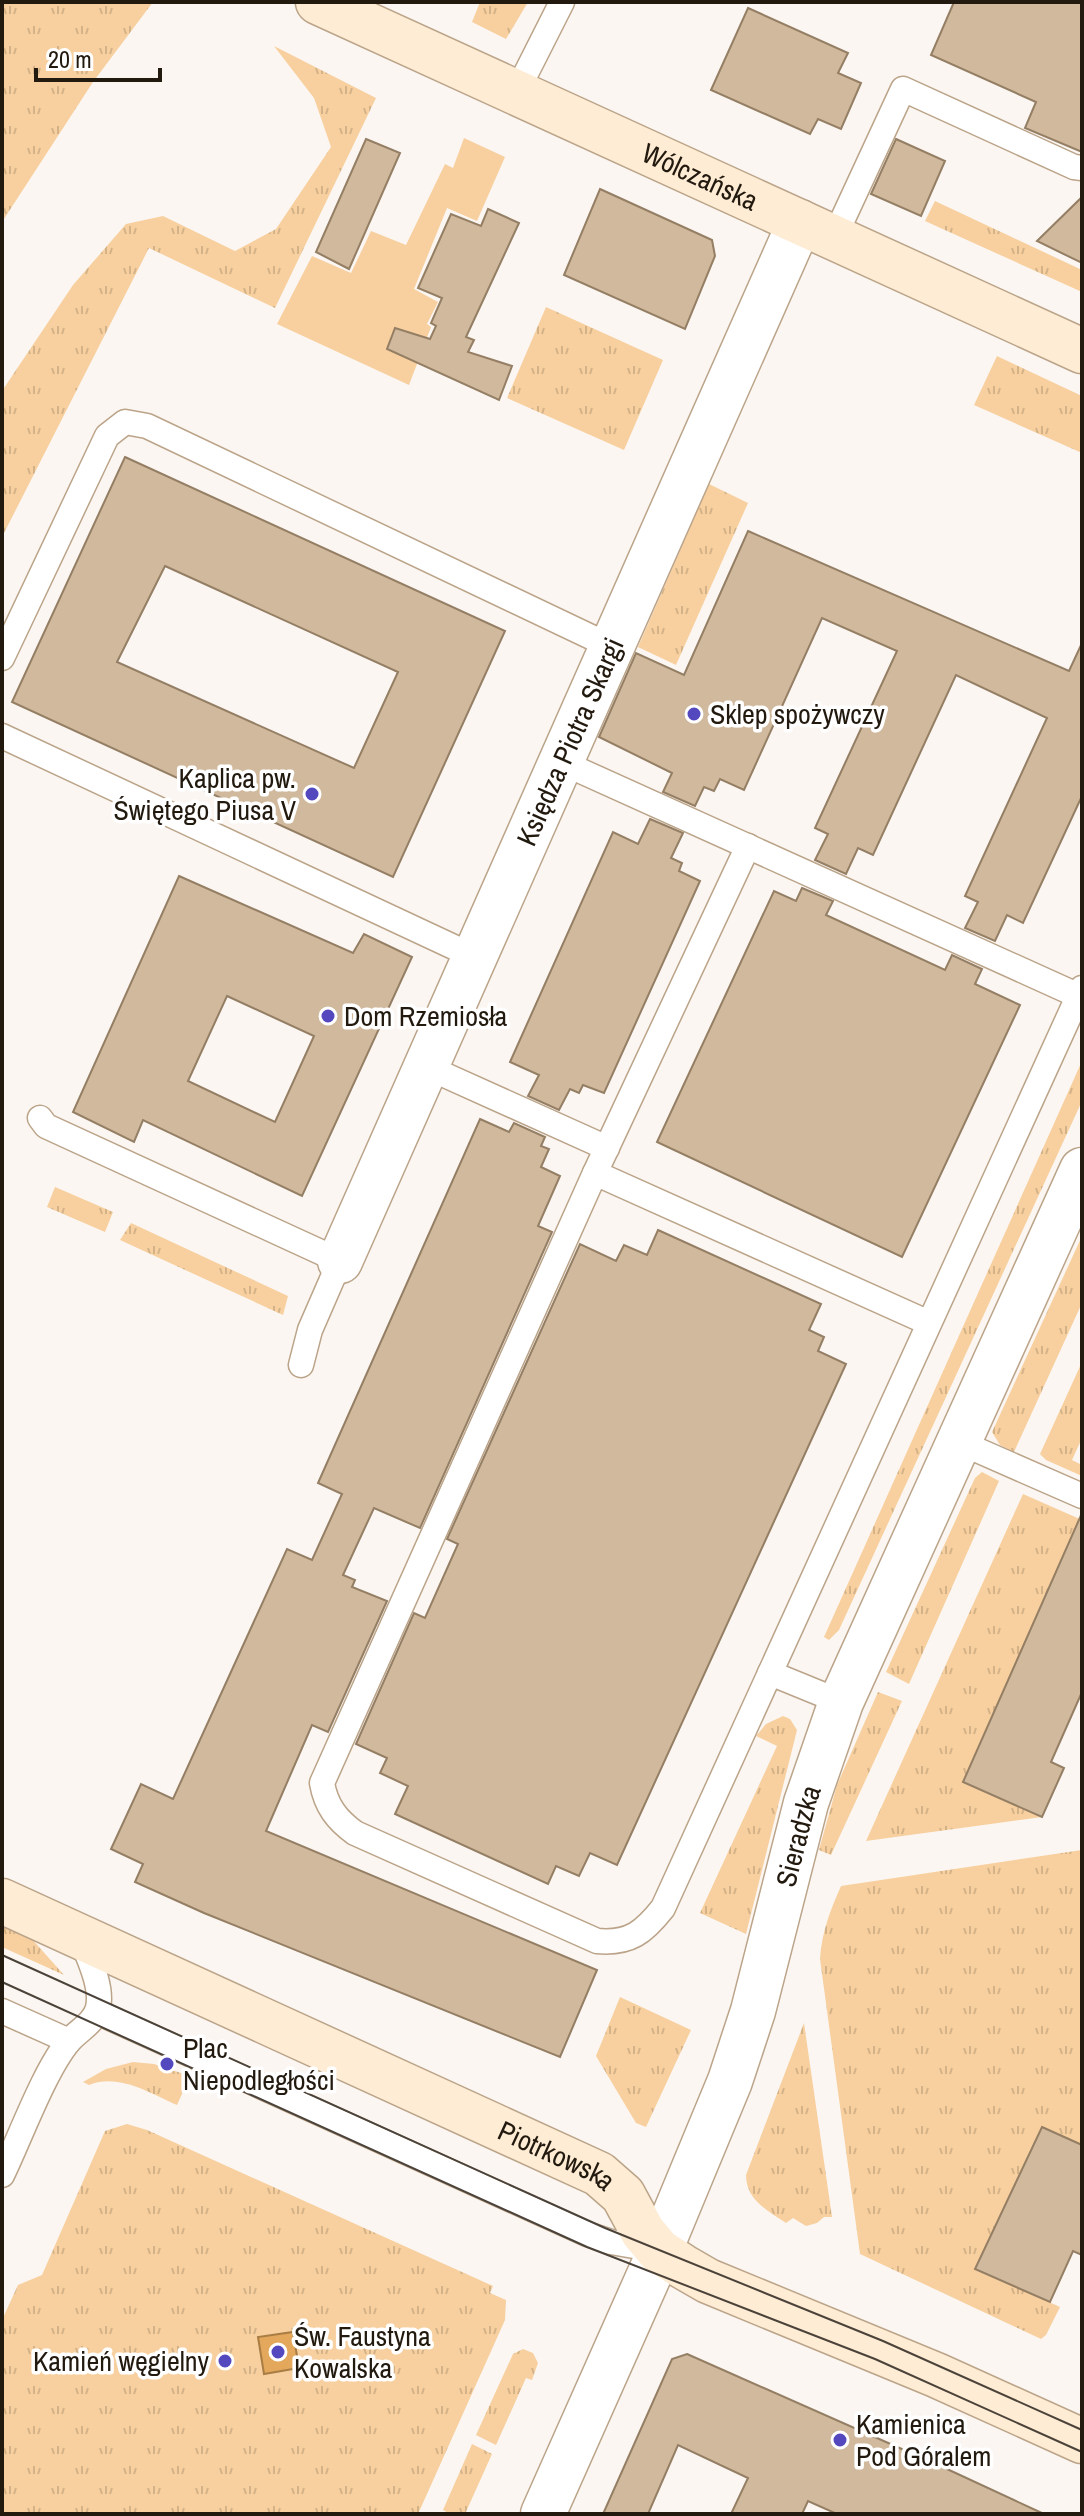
<svg xmlns="http://www.w3.org/2000/svg" width="1084" height="2516" font-family="'Archivo Narrow',sans-serif">
  <style>
    .grass { fill: url(#grass-tufts) }
    .garden { fill: #f8d09f }
    .water { fill: #e3a85b; stroke: #a97d44; stroke-width: 2 }
    .building { fill: #d0b99d; stroke: #947e64; stroke-width: 2; fill-rule: evenodd }
    .lines { fill: none; stroke-linecap: round; stroke-linejoin: round }
    .lane-casing { stroke: #bba489; stroke-width: 27 }
    .street-casing { stroke: #bba489; stroke-width: 47 }
    .secondary-casing { stroke: #bba489; stroke-width: 47 }
    .lane { stroke: #fff; stroke-width: 24 }
    .street { stroke: #fff; stroke-width: 44 }
    .secondary { stroke: #feecd4; stroke-width: 44 }
    .tram { stroke: #4b433a; stroke-width: 2 }
    .poi-dot { fill: #5448bf; stroke: #fff; stroke-width: 3 }
    .labels { text-anchor: middle; stroke-width: 7; stroke-linejoin: round; paint-order: stroke }
    .street-label { font-size: 28px; fill: #22190f; stroke: #fff }
    .poi-label { font-size: 28px; fill: #22190f; stroke: #fff; text-anchor: start }
  </style>
  <defs>
    <pattern id="grass-tufts" width="24" height="20" patternUnits="userSpaceOnUse" patternTransform="scale(2)"><rect width="24" height="20" fill="#f8d09f"/><path d="M3 7l-1-3M5 7V3M7 7l1-3M15 17l-1-3M17 17v-4M19 17l1-3" fill="none" stroke="#d4b288"/></pattern>
  </defs>
  <rect width="100%" height="100%" fill="#fbf6f1"/>
  <g class="grass">
    <path d="M 2,2 L 153,2 L 93,82 L 2,222 Z"/>
    <path d="M 480,2 L 528,2 L 506,39 L 472,22 Z"/>
    <path d="M 274,46 L 376,98 L 275,308 L 149,248 L 2,537 L 2,391 L 73,285 L 126,224 L 163,216 L 235,251 L 276,229 L 331,147 L 314,98 Z"/>
    <path d="M 935,201 L 1082,270 L 1082,292 L 925,221 Z"/>
    <path d="M 546,307 L 663,360 L 624,450 L 507,398 Z"/>
    <path d="M 997,356 L 1082,396 L 1082,453 L 974,405 Z"/>
    <path d="M 709,484 L 748,503 L 676,665 L 638,647 Z"/>
    <path d="M 1082,1061 L 1082,1101 L 839,1630 L 829,1640 L 824,1637 Z"/>
    <path d="M 55,1187 L 113,1212 L 105,1232 L 47,1207 Z"/>
    <path d="M 131,1223 L 288,1296 L 283,1315 L 120,1240 Z"/>
    <path d="M 1082,1236 L 1082,1303 L 1014,1452 L 1000,1445 L 992,1432 Z"/>
    <path d="M 1082,1362 L 1082,1438 L 1072,1460 L 1082,1465 L 1082,1476 L 1046,1460 L 1040,1454 Z"/>
    <path d="M 982,1472 L 999,1481 L 909,1684 L 886,1672 L 975,1478 Z"/>
    <path d="M 1023,1494 L 1082,1520 L 963,1782 L 1042,1817 L 866,1841 Z"/>
    <path d="M 878,1692 L 902,1701 L 831,1855 L 819,1850 L 837,1785 Z"/>
    <path d="M 783,1716 L 790,1719 L 797,1730 L 746,1934 L 700,1913 L 777,1746 L 756,1736 L 766,1724 Z"/>
    <path d="M 1082,1850 L 1082,2145 L 1042,2127 L 976,2269 L 1060,2307 L 1046,2335 L 1041,2339 L 860,2254 L 820,1959 C 822,1931 830,1911 841,1886 Z"/>
    <path d="M 2,1924 L 31,1938 L 64,1975 L 2,1947 Z"/>
    <path d="M 620,1997 L 691,2030 L 646,2127 L 636,2123 L 596,2056 Z"/>
    <path d="M 804,2023 L 832,2217 L 824,2217 L 817,2223 L 806,2226 L 793,2218 L 786,2223 C 768,2211 746,2200 746,2175 Z"/>
    <path d="M 133,2062 L 154,2064 L 190,2076 L 177,2105 C 149,2093 119,2073 89,2085 L 83,2082 L 106,2069 Z"/>
    <path d="M 127,2124 L 147,2130 L 493,2286 L 490,2293 L 506,2300 L 505,2320 L 418,2514 L 2,2514 L 2,2320 L 18,2285 L 42,2275 L 105,2131 Z"/>
    <path d="M 523,2349 L 533,2353 L 538,2363 L 532,2380 L 526,2378 L 496,2445 L 476,2435 L 513,2354 Z"/>
    <path d="M 472,2444 L 492,2454 L 465,2514 L 450,2514 L 443,2510 Z"/>
  </g>
  <path class="garden" d="M 464,138 L 505,157 L 477,221 L 447,208 L 414,289 L 438,302 L 427,324 L 431,327 L 409,385 L 277,324 L 312,256 L 351,273 L 371,231 L 406,245 L 445,164 L 453,168 Z"/>
  <path class="water" d="M 293,2332 L 299,2368 L 264,2374 L 258,2337 Z"/>
  <g class="building">
    <path d="M 954,2 L 1082,2 L 1082,152 L 1025,128 L 1036,102 L 931,55 Z"/>
    <path d="M 748,8 L 848,53 L 838,73 L 861,83 L 841,129 L 818,119 L 810,134 L 711,90 Z"/>
    <path d="M 366,139 L 400,153 L 349,269 L 316,252 Z"/>
    <path d="M 896,139 L 945,161 L 921,216 L 871,194 Z"/>
    <path d="M 600,189 L 712,240 L 715,256 L 685,329 L 564,275 Z"/>
    <path d="M 1082,197 L 1082,263 L 1037,241 Z"/>
    <path d="M 488,209 L 519,223 L 466,337 L 474,340 L 468,352 L 512,366 L 499,400 L 387,349 L 395,328 L 430,339 L 436,326 L 431,323 L 442,298 L 418,288 L 451,214 L 481,226 Z"/>
    <path d="M 125,457 L 505,631 L 393,877 L 12,702 ZM 165,566 L 398,672 L 354,768 L 117,662 Z"/>
    <path d="M 748,531 L 1069,671 L 1082,643 L 1082,796 L 1023,923 L 1007,915 L 995,941 L 965,928 L 978,902 L 965,896 L 1047,718 L 956,675 L 873,855 L 858,848 L 846,874 L 815,860 L 828,834 L 815,828 L 897,651 L 822,618 L 744,790 L 720,779 L 714,791 L 704,787 L 695,806 L 663,792 L 672,773 L 599,737 L 636,653 L 684,675 Z"/>
    <path d="M 650,819 L 683,833 L 671,858 L 682,863 L 679,871 L 700,881 L 604,1093 L 583,1085 L 579,1093 L 570,1089 L 559,1110 L 528,1096 L 539,1075 L 510,1062 L 613,832 L 638,844 Z"/>
    <path d="M 179,876 L 353,953 L 364,934 L 412,957 L 302,1196 L 143,1120 L 134,1142 L 73,1112 ZM 227,996 L 314,1036 L 275,1122 L 188,1081 Z"/>
    <path d="M 802,888 L 833,901 L 826,915 L 945,970 L 952,955 L 982,969 L 975,984 L 1020,1005 L 902,1257 L 657,1142 L 774,891 L 796,901 Z"/>
    <path d="M 480,1119 L 509,1132 L 514,1123 L 545,1137 L 541,1146 L 549,1149 L 541,1167 L 560,1176 L 538,1226 L 552,1232 L 420,1528 L 374,1508 L 343,1575 L 355,1580 L 352,1587 L 387,1601 L 328,1732 L 312,1725 L 266,1831 L 597,1970 L 560,2057 L 204,1913 L 135,1882 L 143,1864 L 111,1849 L 141,1784 L 173,1799 L 287,1549 L 312,1560 L 342,1494 L 318,1483 Z"/>
    <path d="M 658,1230 L 821,1304 L 809,1330 L 824,1337 L 818,1351 L 846,1364 L 617,1865 L 590,1853 L 579,1876 L 556,1866 L 548,1884 L 395,1814 L 408,1786 L 380,1773 L 387,1758 L 356,1744 L 414,1613 L 425,1618 L 458,1544 L 447,1539 L 580,1244 L 616,1261 L 624,1245 L 647,1255 Z"/>
    <path d="M 1082,1513 L 1082,1692 L 1051,1762 L 1064,1768 L 1042,1817 L 963,1782 Z"/>
    <path d="M 1042,2127 L 1082,2145 L 1082,2255 L 1073,2251 L 1050,2302 L 975,2269 Z"/>
    <path d="M 687,2354 L 947,2469 L 1044,2514 L 837,2514 L 808,2501 L 802,2514 L 731,2514 L 748,2478 L 678,2445 L 648,2514 L 603,2514 L 672,2359 Z"/>
  </g>
  <g class="lines">
    <defs>
      <g id="lane">
        <path d="M 516,93 L 562,2"/>
        <path d="M 834,238 L 903,89 L 1074,167 L 1082,168"/>
        <path d="M 2,658 L 107,436 L 125,422 L 147,426 L 612,647"/>
        <path d="M 2,736 L 475,957"/>
        <path d="M 561,762 L 1079,996"/>
        <path d="M 427,1067 L 607,1148"/>
        <path d="M 40,1118 L 46,1126 L 340,1261 L 310,1330 L 301,1365"/>
        <path d="M 595,1173 L 748,846"/>
        <path d="M 929,1323 L 595,1173 L 322,1783 C 326,1806 337,1820 355,1833 L 597,1941 C 630,1944 644,1932 663,1908 L 1082,988"/>
        <path d="M 959,1442 L 1082,1496"/>
        <path d="M 770,1673 L 841,1702"/>
        <path d="M 2,2011 L 69,2041"/>
        <path d="M 97,2012 L 587,2234 L 611,2242 L 657,2250"/>
        <path d="M 2,2175 C 20,2138 44,2071 69,2041 C 79,2030 94,2023 98,2008 C 103,1986 88,1957 80,1936"/>
      </g>
      <g id="street">
        <path id="s1" d="M 340,1261 L 800,222"/>
        <path id="s2" d="M 543,2514 L 655,2262 L 730,2081 L 753,2011 L 806,1803 L 841,1702 L 1082,1170"/>
      </g>
      <g id="secondary">
        <path id="s3" d="M 318,2 L 1082,351"/>
        <path id="s4" d="M 2,1901 L 599,2174 L 623,2195 L 643,2232 L 659,2251 L 682,2266 L 708,2281 L 936,2375 L 1082,2441"/>
      </g>
    </defs>
    <use href="#lane" class="lane-casing"/>
    <use href="#street" class="street-casing"/>
    <use href="#secondary" class="secondary-casing"/>
    <use href="#lane" class="lane"/>
    <use href="#street" class="street"/>
    <use href="#secondary" class="secondary"/>
    <g class="tram">
      <path d="M 2,1955 L 605,2228 L 883,2341 L 1082,2430"/>
      <path d="M 2,1982 L 587,2247 L 875,2359 L 1082,2452"/>
    </g>
  </g>
  <g class="poi-dot">
    <circle cx="694" cy="714" r="8"/>
    <circle cx="312" cy="794" r="8"/>
    <circle cx="328" cy="1016" r="8"/>
    <circle cx="167" cy="2064" r="8"/>
    <circle cx="278" cy="2352" r="8"/>
    <circle cx="225" cy="2361" r="8"/>
    <circle cx="840" cy="2440" r="8"/>
  </g>
  <g class="labels">
    <g class="street-label">
      <text dy="10" stroke="none"><textPath href="#s3" startOffset="420">Wólczańska</textPath></text>
      <text dy="10" stroke="none"><textPath href="#s1" startOffset="568">Księdza Piotra Skargi</textPath></text>
      <text dy="10" stroke="none"><textPath href="#s2" startOffset="726">Sieradzka</textPath></text>
      <text dy="10" stroke="none"><textPath href="#s4" startOffset="610">Piotrkowska</textPath></text>
    </g>
    <g class="poi-label">
      <text x="710" y="724">Sklep spożywczy</text>
      <text x="296" y="788" text-anchor="end">Kaplica pw.<tspan x="296" dy="32">Świętego Piusa V</tspan></text>
      <text x="344" y="1026">Dom Rzemiosła</text>
      <text x="183" y="2058">Plac<tspan x="183" dy="32">Niepodległości</tspan></text>
      <text x="294" y="2346">Św. Faustyna<tspan x="294" dy="32">Kowalska</tspan></text>
      <text x="209" y="2371" text-anchor="end">Kamień węgielny</text>
      <text x="856" y="2434">Kamienica<tspan x="856" dy="32">Pod Góralem</tspan></text>
    </g>
  </g>
  <rect width="1084" height="2516" fill="none" stroke="#22190f" stroke-width="8"/>
  <path d="M36 68v12h124v-12" fill="none" stroke="#22190f" stroke-width="4"/>
  <text x="48" y="68" font-size="24" fill="#22190f" stroke="#ffffff" stroke-width="6" paint-order="stroke">20 m</text>
</svg>
